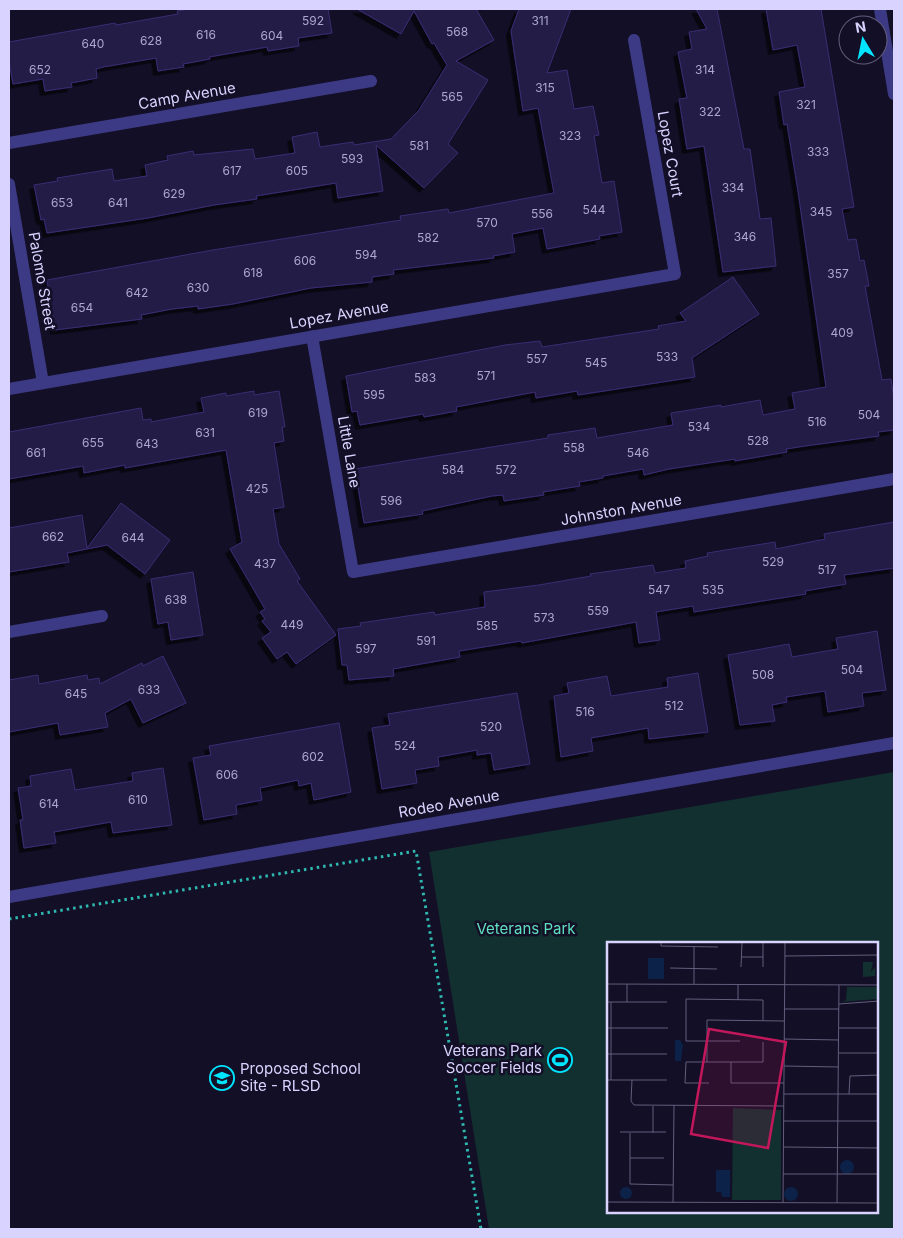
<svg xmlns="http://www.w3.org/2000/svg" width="903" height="1238" font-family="Inter,sans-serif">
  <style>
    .green { fill: #12302f; fill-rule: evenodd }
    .building { fill: #241b47; stroke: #3b2d73; filter: url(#shadow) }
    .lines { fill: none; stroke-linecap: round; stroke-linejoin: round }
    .path { stroke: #2fb8b0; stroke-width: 3; stroke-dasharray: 2.5 4; stroke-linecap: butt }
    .street { stroke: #3d3a85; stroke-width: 12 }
    .labels { text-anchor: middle; stroke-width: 5; stroke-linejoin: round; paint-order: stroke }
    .number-label { font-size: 12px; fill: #aca6d1 }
    .street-label { font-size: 15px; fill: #d9d4ff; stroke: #130f26 }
    .park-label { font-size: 15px; fill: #5fe0c0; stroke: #130f26 }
    .poi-label { font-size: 15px; fill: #d9d4ff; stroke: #130f26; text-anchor: end }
    .inset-road { fill: none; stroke: #625e7d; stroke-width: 1 }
    .view { fill: #c2185b; fill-opacity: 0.15; stroke: #c2185b; stroke-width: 2.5 }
    .inset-edge { fill: none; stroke: #d9d4ff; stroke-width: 2.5 }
  </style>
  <defs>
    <filter id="shadow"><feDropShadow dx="-4.5" dy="4.5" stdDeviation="0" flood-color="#0009"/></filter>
  </defs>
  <rect width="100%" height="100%" fill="#130f26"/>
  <path class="green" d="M 894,772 L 894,1229 L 489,1229 L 429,852 ZM 608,943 L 877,943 L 877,1212 L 608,1212 Z"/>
  <g class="building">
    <path d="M 189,9 L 328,9 L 332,33 L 298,38 L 299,46 L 268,51 L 267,47 L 209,57 L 210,59 L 183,64 L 184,67 L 158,71 L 156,58 L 103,67 L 96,69 L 97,78 L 71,83 L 72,87 L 45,91 L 43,79 L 13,84 L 9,61 L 9,42 L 115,23 L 116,25 L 178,14 L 177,11 Z"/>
    <path d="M 357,9 L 476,9 L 494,40 L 456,61 L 488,80 L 448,144 L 458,153 L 424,188 L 376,145 L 383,191 L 338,198 L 336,183 L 256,196 L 257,199 L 214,205 L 148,218 L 47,233 L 44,219 L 41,220 L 34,185 L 58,181 L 57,178 L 112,169 L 114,181 L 147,176 L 145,165 L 168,160 L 167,156 L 193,151 L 194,155 L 253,149 L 255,159 L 295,153 L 292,137 L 317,132 L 320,147 L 353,142 L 354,145 L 391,139 L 419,110 L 447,65 L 434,43 L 432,44 L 414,11 L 401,34 Z"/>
    <path d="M 519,9 L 571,9 L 547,73 L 567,70 L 574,109 L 593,106 L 599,135 L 594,136 L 602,183 L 614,181 L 622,232 L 599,236 L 600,239 L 547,249 L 543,228 L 512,234 L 515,252 L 493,256 L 494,258 L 393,270 L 394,274 L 372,277 L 372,282 L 311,288 L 233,304 L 198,309 L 198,306 L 172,309 L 141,315 L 142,319 L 55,330 L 47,280 L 213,250 L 401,220 L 400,216 L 448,209 L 449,213 L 554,193 L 538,108 L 523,111 L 511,31 Z"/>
    <path d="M 696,9 L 717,9 L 744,149 L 750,149 L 760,219 L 771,218 L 776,266 L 723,272 L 704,146 L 687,149 L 679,99 L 687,98 L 678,52 L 692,49 L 689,32 L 707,29 Z"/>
    <path d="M 766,9 L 821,9 L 854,207 L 842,209 L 848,240 L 856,239 L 860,261 L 864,260 L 869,286 L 865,286 L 882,380 L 891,379 L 894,400 L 894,430 L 878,432 L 879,436 L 805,446 L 786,449 L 787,452 L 735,461 L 735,459 L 669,469 L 644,475 L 643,469 L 603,476 L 603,478 L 579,482 L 580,486 L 543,492 L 544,495 L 504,501 L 503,495 L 492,496 L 422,511 L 423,514 L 364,523 L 355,469 L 548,438 L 548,435 L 595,428 L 597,438 L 673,425 L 671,413 L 721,405 L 721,407 L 760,400 L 763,415 L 795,409 L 792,393 L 826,387 L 798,191 L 787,124 L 784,125 L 779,92 L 805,87 L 797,45 L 773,50 Z"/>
    <path d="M 733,277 L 759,314 L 692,358 L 695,377 L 578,395 L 577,391 L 536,398 L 535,392 L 456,407 L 457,411 L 424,417 L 423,414 L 360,425 L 357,411 L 352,412 L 346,376 L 505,345 L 540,341 L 542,347 L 659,329 L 658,326 L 686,321 L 680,313 Z"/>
    <path d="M 254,391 L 254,395 L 279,391 L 285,427 L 282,427 L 284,441 L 274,443 L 284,507 L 273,509 L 279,544 L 300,579 L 297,581 L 336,635 L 296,664 L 287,652 L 277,659 L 262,638 L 271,632 L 262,621 L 265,619 L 260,612 L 265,609 L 230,549 L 242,542 L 226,450 L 125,468 L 125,465 L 84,473 L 83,466 L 9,479 L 9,432 L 141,408 L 143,420 L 151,419 L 151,422 L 204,412 L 201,398 L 226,393 L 226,396 Z"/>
    <path d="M 121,503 L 170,540 L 145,574 L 107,545 L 67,553 L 69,562 L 9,572 L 9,528 L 82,515 L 87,548 Z"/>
    <path d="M 894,522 L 894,568 L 844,575 L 846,584 L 805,591 L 806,594 L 694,612 L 693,606 L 656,612 L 660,640 L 639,643 L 636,622 L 522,643 L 521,641 L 459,651 L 460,657 L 393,669 L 394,676 L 349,680 L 347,665 L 342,665 L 338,629 L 361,626 L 360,623 L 434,612 L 435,615 L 485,607 L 484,592 L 539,585 L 591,576 L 590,574 L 653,565 L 655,573 L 686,568 L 685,561 L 708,556 L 707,553 L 775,542 L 776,549 L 825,539 L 824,534 Z"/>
    <path d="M 193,572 L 203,635 L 171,640 L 168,622 L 158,624 L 151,579 Z"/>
    <path d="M 877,631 L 886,690 L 862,693 L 864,706 L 828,712 L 825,691 L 786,697 L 787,702 L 772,705 L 775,721 L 740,725 L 728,655 L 789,644 L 792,657 L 838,649 L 836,638 Z"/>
    <path d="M 163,656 L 186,703 L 143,723 L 131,699 L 105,713 L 108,727 L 60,735 L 58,723 L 9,732 L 9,680 L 38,675 L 39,684 L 87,675 L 88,680 L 99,678 L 100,684 L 142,663 L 143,666 Z"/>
    <path d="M 698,673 L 708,732 L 649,739 L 648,728 L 591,738 L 593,751 L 561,757 L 554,696 L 569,693 L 567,683 L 607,676 L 611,696 L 668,687 L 667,678 Z"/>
    <path d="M 517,693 L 530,764 L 494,770 L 491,753 L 477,755 L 477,750 L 438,757 L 439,766 L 415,770 L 417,783 L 382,789 L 372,728 L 390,725 L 388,714 Z"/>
    <path d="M 339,723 L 351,792 L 314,800 L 311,783 L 299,786 L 298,780 L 260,788 L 262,800 L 236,805 L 237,814 L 204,820 L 193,758 L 211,755 L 209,746 Z"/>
    <path d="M 163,768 L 172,825 L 113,833 L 111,822 L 54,832 L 56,843 L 24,848 L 20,820 L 23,820 L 18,788 L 31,786 L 30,776 L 71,769 L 75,790 L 133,781 L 132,773 Z"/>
  </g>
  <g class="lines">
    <path class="path" d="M 9,919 L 416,851 L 481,1229"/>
    <g class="street">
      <path d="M 880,9 L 894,94"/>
      <path d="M 9,143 L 371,81"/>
      <path d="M 9,184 L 43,383"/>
      <path d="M 312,336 L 353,572 L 894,479"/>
      <path d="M 9,389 L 675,274 L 634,40"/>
      <path d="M 9,632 L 102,616"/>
      <path d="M 9,897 L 894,743"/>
    </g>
  </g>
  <defs>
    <symbol id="stadium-ring" viewBox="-11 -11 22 22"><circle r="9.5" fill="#130f26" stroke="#00e5ff" stroke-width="1.5"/><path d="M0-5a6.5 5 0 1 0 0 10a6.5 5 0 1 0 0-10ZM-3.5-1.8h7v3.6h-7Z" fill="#00e5ff"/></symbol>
    <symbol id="school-ring" viewBox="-11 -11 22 22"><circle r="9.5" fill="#130f26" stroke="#00e5ff" stroke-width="1.5"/><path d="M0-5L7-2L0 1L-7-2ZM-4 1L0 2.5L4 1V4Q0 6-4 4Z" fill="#00e5ff"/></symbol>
  </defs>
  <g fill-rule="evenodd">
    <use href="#stadium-ring" x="546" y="1046" width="28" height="28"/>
    <use href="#school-ring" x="208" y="1064" width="28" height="28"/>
  </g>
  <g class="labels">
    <g class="number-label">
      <text x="313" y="25">592</text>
      <text x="540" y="25">311</text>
      <text x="457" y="36">568</text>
      <text x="206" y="39">616</text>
      <text x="272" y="40">604</text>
      <text x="151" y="45">628</text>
      <text x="93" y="48">640</text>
      <text x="40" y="74">652</text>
      <text x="705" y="74">314</text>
      <text x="545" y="92">315</text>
      <text x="452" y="101">565</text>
      <text x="806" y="109">321</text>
      <text x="710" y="116">322</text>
      <text x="570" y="140">323</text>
      <text x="419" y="150">581</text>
      <text x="818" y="156">333</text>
      <text x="352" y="163">593</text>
      <text x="232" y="175">617</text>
      <text x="297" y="175">605</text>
      <text x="733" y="192">334</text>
      <text x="174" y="198">629</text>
      <text x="62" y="207">653</text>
      <text x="118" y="207">641</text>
      <text x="594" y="214">544</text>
      <text x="821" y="216">345</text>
      <text x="542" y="218">556</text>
      <text x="487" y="227">570</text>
      <text x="745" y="241">346</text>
      <text x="428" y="242">582</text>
      <text x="366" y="259">594</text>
      <text x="305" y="265">606</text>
      <text x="253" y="277">618</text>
      <text x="838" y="278">357</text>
      <text x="198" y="292">630</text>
      <text x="137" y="297">642</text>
      <text x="82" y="312">654</text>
      <text x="842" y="337">409</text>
      <text x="667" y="361">533</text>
      <text x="537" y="363">557</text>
      <text x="596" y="367">545</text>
      <text x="486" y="380">571</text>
      <text x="425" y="382">583</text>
      <text x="374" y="399">595</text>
      <text x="258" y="417">619</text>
      <text x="869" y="419">504</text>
      <text x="817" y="426">516</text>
      <text x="699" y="431">534</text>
      <text x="205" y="437">631</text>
      <text x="758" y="445">528</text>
      <text x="93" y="447">655</text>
      <text x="147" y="448">643</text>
      <text x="574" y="452">558</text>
      <text x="36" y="457">661</text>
      <text x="638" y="457">546</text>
      <text x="453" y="474">584</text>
      <text x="506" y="474">572</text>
      <text x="257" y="493">425</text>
      <text x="391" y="505">596</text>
      <text x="53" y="541">662</text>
      <text x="133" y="542">644</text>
      <text x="773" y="566">529</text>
      <text x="265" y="568">437</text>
      <text x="827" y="574">517</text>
      <text x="659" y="594">547</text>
      <text x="713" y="594">535</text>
      <text x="176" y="604">638</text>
      <text x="598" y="615">559</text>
      <text x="544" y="622">573</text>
      <text x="292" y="629">449</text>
      <text x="487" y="630">585</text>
      <text x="426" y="645">591</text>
      <text x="366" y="653">597</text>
      <text x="852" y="674">504</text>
      <text x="763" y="679">508</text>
      <text x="149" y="694">633</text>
      <text x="76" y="698">645</text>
      <text x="674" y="710">512</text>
      <text x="585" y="716">516</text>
      <text x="491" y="731">520</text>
      <text x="405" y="750">524</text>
      <text x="313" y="761">602</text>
      <text x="227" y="779">606</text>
      <text x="138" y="804">610</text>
      <text x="49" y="808">614</text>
    </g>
    <g class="street-label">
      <text transform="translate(187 96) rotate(-10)" y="5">Camp Avenue</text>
      <text transform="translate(670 154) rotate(80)" y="5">Lopez Court</text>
      <text transform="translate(42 281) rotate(80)" y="5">Palomo Street</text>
      <text transform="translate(339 315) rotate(-10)" y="5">Lopez Avenue</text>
      <text transform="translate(349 452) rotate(80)" y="5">Little Lane</text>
      <text transform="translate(621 510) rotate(-10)" y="5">Johnston Avenue</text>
      <text transform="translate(449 804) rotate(-10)" y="5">Rodeo Avenue</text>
    </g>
    <g class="park-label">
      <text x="526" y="934">Veterans Park</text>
    </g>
    <g class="poi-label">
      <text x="542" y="1056">Veterans Park<tspan x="542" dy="17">Soccer Fields</tspan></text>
      <text x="240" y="1074" text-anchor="start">Proposed School<tspan x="240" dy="17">Site - RLSD</tspan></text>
    </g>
  </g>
  <g transform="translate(607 942)">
    <rect width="271" height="271" fill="#130f26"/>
    <path d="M 256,20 L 266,20 L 264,30 L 268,25 L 268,34 L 256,35 ZM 240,45 L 271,45 L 271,57 L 234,60 L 239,58 ZM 126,166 L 174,168 L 174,258 L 125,258 Z" fill="#12302f"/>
    <path d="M 41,16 L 57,16 L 57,37 L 41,37 ZM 68,98 L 73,98 L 76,103 L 74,119 L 68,119 ZM233 225a7 7 0 1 1 14 0a7 7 0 1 1-14 0ZM 109,228 L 123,228 L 123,255 L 115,255 L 114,250 L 109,250 ZM13 251a6 6 0 1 1 12 0a6 6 0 1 1-12 0ZM177 252a7 7 0 1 1 14 0a7 7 0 1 1-14 0Z" fill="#0c2248"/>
    <path class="inset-road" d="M 54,0 L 54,4 L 111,5M 178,14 L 272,13M 134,15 L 156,15M 134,25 L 135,0M 156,25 L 156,0M 63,26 L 110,27M 0,42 L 272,43M 87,42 L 87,5M 131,42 L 131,58M 0,60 L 60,60M 4,60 L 4,138M 20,60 L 20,42M 232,62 L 272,59M 178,67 L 232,67M 0,86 L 61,86M 232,86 L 272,86M 177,97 L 232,98M 133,99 L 79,99 L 79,57 L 156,58 L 156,78M 232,111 L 272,111M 0,112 L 60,112M 100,120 L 100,78 L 177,79M 124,120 L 124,141 L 177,141M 177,124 L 232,125M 0,138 L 60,138M 25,138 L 24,159 L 27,163 L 177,164M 102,141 L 78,141 L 79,120 L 156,120 L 156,100M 177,152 L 272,152M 242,152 L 243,134 L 272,133M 46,164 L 46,191M 176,179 L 272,179M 13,190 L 59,190M 23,191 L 23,242 L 66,243M 176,205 L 272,206M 23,216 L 57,216M 176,232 L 272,232M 0,260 L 272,261M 66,261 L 67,163M 176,261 L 178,0M 230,261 L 232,43"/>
    <path class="view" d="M 102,87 L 179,100 L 161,206 L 84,192 Z"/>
    <rect width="271" height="271" class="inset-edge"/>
  </g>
  <rect width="903" height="1238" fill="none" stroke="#d9d4ff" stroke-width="20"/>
  <g transform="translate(863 40) rotate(350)"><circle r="24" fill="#130f26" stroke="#625e7d"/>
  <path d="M0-4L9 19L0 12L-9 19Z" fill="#00e5ff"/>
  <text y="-8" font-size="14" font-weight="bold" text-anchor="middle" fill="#d9d4ff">N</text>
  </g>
</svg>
